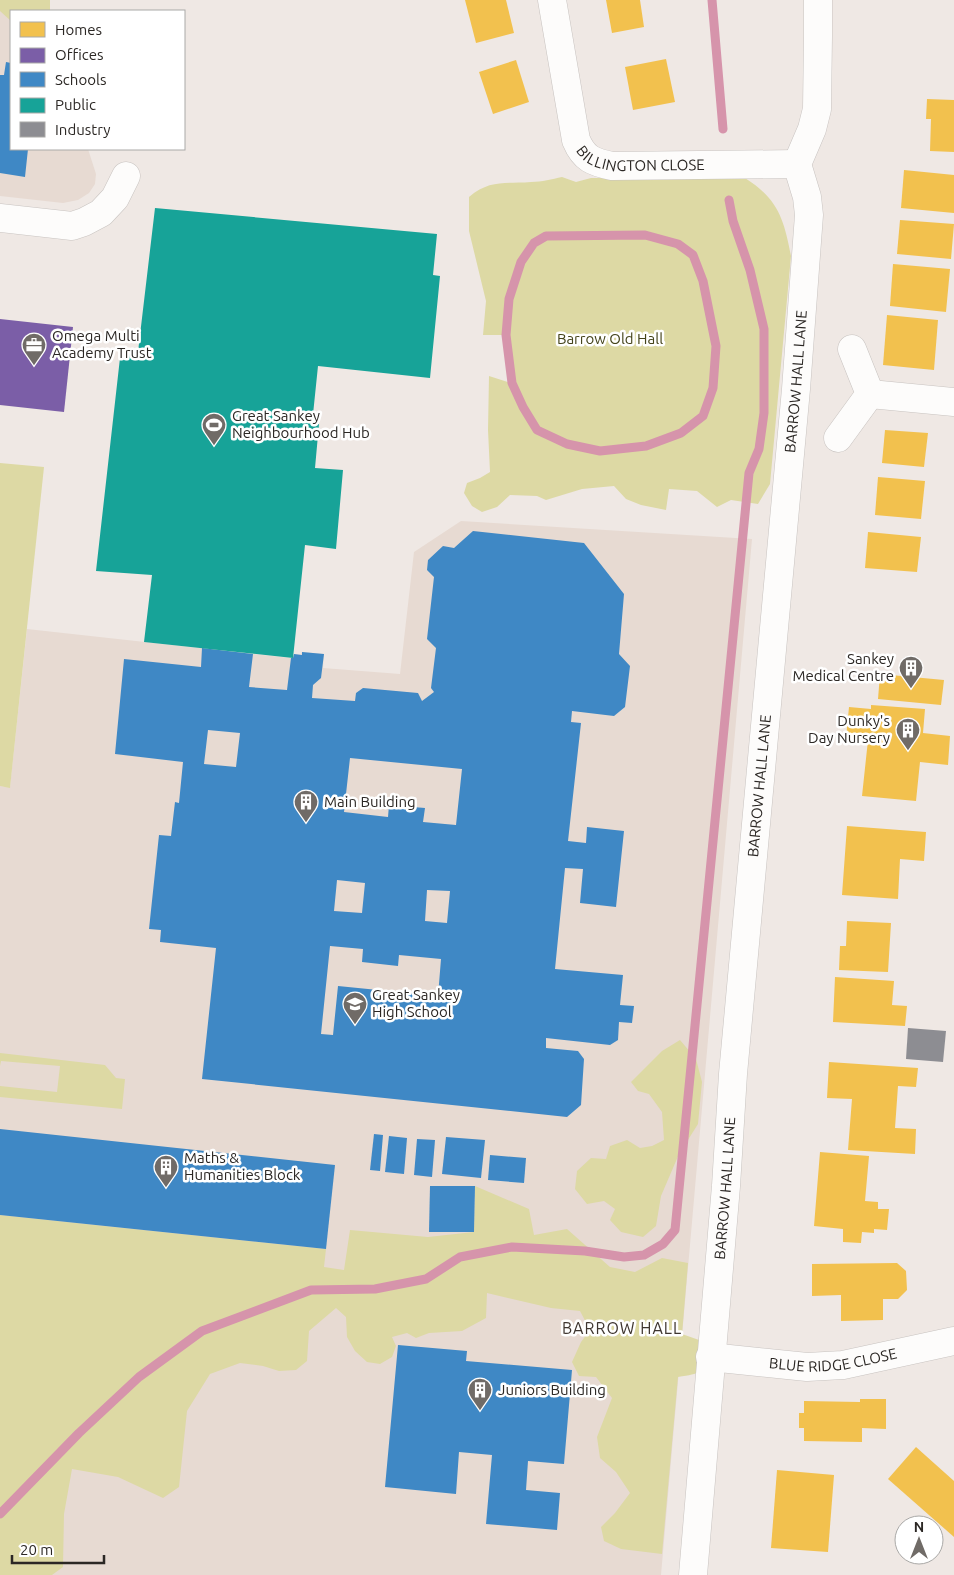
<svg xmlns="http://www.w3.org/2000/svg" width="954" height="1575" font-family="Ubuntu,sans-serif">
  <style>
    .built { fill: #e7dad2 }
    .green { fill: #ddd9a4 }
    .homes { fill: #f2c14e }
    .offices { fill: #7b5ea7 }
    .schools { fill: #3f88c5; fill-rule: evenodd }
    .public { fill: #17a398 }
    .industry { fill: #8d8d92 }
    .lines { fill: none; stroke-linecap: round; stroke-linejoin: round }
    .stream { stroke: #d694ab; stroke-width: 9 }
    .minor-casing { stroke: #c8c3c0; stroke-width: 29 }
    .minor { stroke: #fdfcfb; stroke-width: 28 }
    .labels { text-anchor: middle; stroke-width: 5; stroke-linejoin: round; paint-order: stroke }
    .street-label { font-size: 15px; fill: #2b2724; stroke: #fff }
    .poi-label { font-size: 15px; fill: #2b2724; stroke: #fff; text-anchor: start }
    .park-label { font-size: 15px; fill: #44431a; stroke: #fff }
    .neighbourhood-label { font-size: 16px; letter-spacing: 1px; fill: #3e352f; stroke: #fff }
  </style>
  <rect width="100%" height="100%" fill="#efe8e4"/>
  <g class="built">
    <path d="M 0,6 L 11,11 L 11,149 L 88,149 L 96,174 L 95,184 L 89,193 L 78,200 L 63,203 L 0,196 Z"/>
    <path d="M 461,521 L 752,539 L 661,1575 L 0,1575 L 0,786 L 10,787 L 27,629 L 291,658 L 293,658 L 294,654 L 301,655 L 302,652 L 324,654 L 323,668 L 400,674 L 414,552 Z"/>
  </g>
  <g class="green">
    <path d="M 0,0 L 50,0 L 50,11 L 11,11 L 11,21 L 0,11 Z"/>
    <path d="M 562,177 L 576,182 L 591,178 L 745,178 C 778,199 784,219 791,256 L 770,484 L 758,504 L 731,500 L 717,507 L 697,491 L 669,489 L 666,510 L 641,505 L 626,499 L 614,486 L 582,489 L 546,500 L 537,496 L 510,495 L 497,507 L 482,512 L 472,506 L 464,493 L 467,483 L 480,478 L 490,472 L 488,430 L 489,376 L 511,383 L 506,335 L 483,335 L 486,301 L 469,231 L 469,197 C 490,179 506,184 531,182 C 542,182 552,179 562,177 Z"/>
    <path d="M 0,463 L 44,467 L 10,788 L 0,786 Z"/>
    <path d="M 680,1040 L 696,1059 L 702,1082 L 698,1124 L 679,1154 L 661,1196 L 656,1226 L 643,1237 L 621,1232 L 610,1220 L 615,1209 L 604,1201 L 587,1204 L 575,1189 L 577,1171 L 591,1158 L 606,1159 L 610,1146 L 627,1140 L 640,1148 L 652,1146 L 664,1140 L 662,1112 L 649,1094 L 638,1091 L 631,1082 L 662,1051 Z"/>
    <path d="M 0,1053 L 105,1065 L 116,1078 L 125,1079 L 122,1109 L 0,1097 L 0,1086 L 57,1092 L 60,1066 L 1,1061 L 0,1066 Z"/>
    <path d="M 475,1186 L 529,1209 L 534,1235 L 567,1229 L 610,1267 L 635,1272 L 662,1258 L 688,1263 L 682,1334 L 699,1340 L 707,1350 C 701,1375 702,1373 678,1377 L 662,1554 L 621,1549 L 604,1541 L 601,1527 L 615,1513 L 630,1493 L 616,1472 L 600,1458 L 597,1437 L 612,1398 L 596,1377 L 579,1376 L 572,1362 L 581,1342 L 590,1330 L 580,1311 L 551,1308 L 487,1293 L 486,1318 L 462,1331 L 429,1333 L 416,1338 L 407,1333 L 392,1337 L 396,1346 L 392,1357 L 380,1364 L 367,1362 L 355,1351 L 347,1337 L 346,1317 L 336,1308 L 309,1331 L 307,1361 L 296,1370 L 279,1371 L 263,1366 L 240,1363 L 210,1374 L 187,1411 L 179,1487 L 163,1498 L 118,1477 L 72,1469 L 64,1514 L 63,1567 L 52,1575 L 0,1575 L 0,1215 L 326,1249 L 324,1267 L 344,1270 L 350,1230 L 428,1237 L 474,1232 Z"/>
  </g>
  <g class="homes">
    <path d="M 465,0 L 506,0 L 514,33 L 476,43 Z"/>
    <path d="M 606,0 L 640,0 L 644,27 L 612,33 Z"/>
    <path d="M 666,59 L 675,102 L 633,110 L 625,67 Z"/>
    <path d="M 516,60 L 529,102 L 493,114 L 479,72 Z"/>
    <path d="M 927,99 L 954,100 L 954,152 L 930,151 L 931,119 L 926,119 Z"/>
    <path d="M 904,170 L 954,175 L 954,213 L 901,208 Z"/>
    <path d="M 900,220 L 954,224 L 951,259 L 897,254 Z"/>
    <path d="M 893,264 L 950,269 L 946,312 L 890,306 Z"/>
    <path d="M 887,315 L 938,320 L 934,370 L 883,365 Z"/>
    <path d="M 885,430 L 928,433 L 924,467 L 882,463 Z"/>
    <path d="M 878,477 L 925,481 L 921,519 L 875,515 Z"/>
    <path d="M 868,532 L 921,537 L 917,572 L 865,568 Z"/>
    <path d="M 880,674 L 944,680 L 941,705 L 878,699 Z"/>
    <path d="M 871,705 L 925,709 L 923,733 L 950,736 L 948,765 L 920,762 L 916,801 L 862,796 L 868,740 L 846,738 L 849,707 L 871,709 Z"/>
    <path d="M 847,826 L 926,832 L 924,861 L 900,859 L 898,899 L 842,895 Z"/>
    <path d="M 847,921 L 891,923 L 888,972 L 839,970 L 840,946 L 846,946 Z"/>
    <path d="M 835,977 L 894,981 L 892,1005 L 907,1006 L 905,1026 L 833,1022 Z"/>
    <path d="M 829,1062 L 918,1068 L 916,1087 L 898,1086 L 895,1128 L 916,1129 L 915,1154 L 848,1150 L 852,1099 L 827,1098 Z"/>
    <path d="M 820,1152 L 869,1156 L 865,1201 L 878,1202 L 878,1209 L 889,1209 L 887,1230 L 874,1229 L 874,1233 L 862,1232 L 861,1243 L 843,1242 L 843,1229 L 814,1226 Z"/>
    <path d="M 897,1263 L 906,1271 L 907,1290 L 898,1299 L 883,1299 L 883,1320 L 841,1321 L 841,1295 L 812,1296 L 812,1264 Z"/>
    <path d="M 860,1399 L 886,1399 L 886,1429 L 862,1428 L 862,1442 L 804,1441 L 804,1428 L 799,1428 L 799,1413 L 804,1413 L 804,1401 L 860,1402 Z"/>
    <path d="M 916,1447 L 954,1481 L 954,1537 L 888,1479 Z"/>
    <path d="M 777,1470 L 834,1475 L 828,1552 L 771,1548 Z"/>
  </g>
  <path class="offices" d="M 0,319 L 73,327 L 64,412 L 0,405 Z"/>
  <g class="schools">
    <path d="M 6,62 L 11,63 L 11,149 L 28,149 L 25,177 L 0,173 L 0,75 L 4,75 Z"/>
    <path d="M 473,531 L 584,543 L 624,594 L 619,654 L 630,666 L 625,707 L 614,716 L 572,711 L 571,722 L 581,723 L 568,841 L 586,843 L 587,827 L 624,831 L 616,907 L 580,903 L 583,869 L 565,868 L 555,969 L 623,975 L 620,1005 L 634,1006 L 632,1023 L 619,1022 L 618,1040 L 610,1045 L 546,1038 L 546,1048 L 578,1051 L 584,1059 L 581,1105 L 567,1117 L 202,1079 L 216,948 L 160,942 L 161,930 L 149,929 L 159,835 L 171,836 L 175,802 L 179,803 L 183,762 L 115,754 L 124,659 L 201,667 L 202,648 L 253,654 L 249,687 L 287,690 L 291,658 L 293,658 L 294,654 L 302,655 L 302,652 L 324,654 L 321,678 L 313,685 L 312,698 L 355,701 L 356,693 L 363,688 L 418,693 L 422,701 L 434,692 L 431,688 L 436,648 L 427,639 L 434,577 L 427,570 L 428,560 L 443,546 L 454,548 ZM 208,730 L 240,733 L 236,767 L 204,764 ZM 350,758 L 462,769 L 456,825 L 423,822 L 425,808 L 389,805 L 388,817 L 344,812 ZM 337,880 L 365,883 L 362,913 L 334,911 ZM 427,890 L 450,891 L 447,923 L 425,921 ZM 330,946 L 363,949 L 362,962 L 398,966 L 399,955 L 441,959 L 438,996 L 338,986 L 333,1035 L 321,1034 Z"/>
    <path d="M 0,1129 L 335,1165 L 326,1249 L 0,1215 Z"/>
    <path d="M 374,1134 L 383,1135 L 380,1171 L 370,1170 Z"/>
    <path d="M 389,1136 L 407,1138 L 404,1174 L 385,1172 Z"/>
    <path d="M 446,1137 L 485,1140 L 481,1178 L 442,1174 Z"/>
    <path d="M 417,1139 L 435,1140 L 432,1177 L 414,1175 Z"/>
    <path d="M 490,1155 L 526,1158 L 524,1183 L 488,1180 Z"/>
    <path d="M 430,1186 L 475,1186 L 474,1232 L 429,1232 Z"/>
    <path d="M 398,1345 L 467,1351 L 466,1361 L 572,1370 L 564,1464 L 528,1461 L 526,1490 L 560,1493 L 557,1530 L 486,1524 L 492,1455 L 459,1452 L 456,1494 L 385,1487 Z"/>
  </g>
  <path class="public" d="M 155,208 L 437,234 L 433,275 L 440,276 L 430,378 L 318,366 L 312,424 L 319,424 L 315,468 L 343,470 L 336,549 L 305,545 L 293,658 L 144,642 L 152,575 L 96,571 L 121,349 L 138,352 Z"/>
  <path class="industry" d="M 908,1028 L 946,1031 L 943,1062 L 906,1059 Z"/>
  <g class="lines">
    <g class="stream">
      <path d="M 712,0 L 723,129"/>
      <path d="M 645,235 L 678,244 L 693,255 L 703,281 L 716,346 L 713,388 L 703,416 L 681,433 L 646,446 L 600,451 L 567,444 L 537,430 L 523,407 L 512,383 L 506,335 L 509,299 L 521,262 L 534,243 L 546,236 Z"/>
      <path d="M 0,1514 L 79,1433 L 139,1377 L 202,1331 L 311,1290 L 375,1289 L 426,1279 L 460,1257 L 512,1247 L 585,1251 L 624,1257 L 644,1255 L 663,1244 L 675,1230 L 749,473 L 759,449 L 764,413 L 764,329 L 750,270 L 733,221 L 729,200"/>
    </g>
    <defs>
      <g id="minor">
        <path id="s1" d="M 552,0 L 576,140 C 584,159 593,162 612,166 L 797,164"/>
        <path d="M 0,218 L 72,226 L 84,222 L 101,213 L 115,198 L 126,176"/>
        <path d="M 870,394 L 954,402"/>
        <path d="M 838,438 L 870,394 L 852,349"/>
        <path id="s2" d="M 710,1357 L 807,1367 L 843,1365 L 954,1341"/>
        <path id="s3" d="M 693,1575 L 726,1186 L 733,1074 L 796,389 L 809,215 L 807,197 L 797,164 L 812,129 L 817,109 L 818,36 L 818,0"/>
      </g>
    </defs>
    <use href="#minor" class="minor-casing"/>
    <use href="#minor" class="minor"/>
  </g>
  <defs>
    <symbol id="office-pin" viewBox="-11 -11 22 30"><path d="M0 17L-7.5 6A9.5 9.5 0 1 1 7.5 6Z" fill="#706b67" stroke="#fff"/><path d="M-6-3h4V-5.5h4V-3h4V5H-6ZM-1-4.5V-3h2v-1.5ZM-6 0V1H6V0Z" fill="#fff"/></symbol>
    <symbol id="stadium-pin" viewBox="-11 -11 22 30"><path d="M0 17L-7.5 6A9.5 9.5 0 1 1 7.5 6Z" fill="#706b67" stroke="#fff"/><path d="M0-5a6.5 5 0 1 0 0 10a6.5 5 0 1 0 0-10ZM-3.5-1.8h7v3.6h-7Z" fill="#fff"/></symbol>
    <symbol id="building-pin" viewBox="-11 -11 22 30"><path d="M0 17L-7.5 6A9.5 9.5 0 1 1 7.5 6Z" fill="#706b67" stroke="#fff"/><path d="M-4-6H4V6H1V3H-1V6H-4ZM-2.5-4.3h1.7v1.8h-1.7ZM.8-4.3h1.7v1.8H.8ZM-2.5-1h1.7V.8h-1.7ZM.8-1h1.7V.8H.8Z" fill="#fff"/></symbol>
    <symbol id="school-pin" viewBox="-11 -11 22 30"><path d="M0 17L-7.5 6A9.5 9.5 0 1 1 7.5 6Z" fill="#706b67" stroke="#fff"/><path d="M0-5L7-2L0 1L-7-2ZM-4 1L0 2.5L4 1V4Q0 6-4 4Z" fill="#fff"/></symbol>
  </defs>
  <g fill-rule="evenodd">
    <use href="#office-pin" x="20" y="331" width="28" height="38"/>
    <use href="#stadium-pin" x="200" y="411" width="28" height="38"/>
    <use href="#building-pin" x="897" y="654" width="28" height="38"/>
    <use href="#building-pin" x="894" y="716" width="28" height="38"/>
    <use href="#building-pin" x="292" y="788" width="28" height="38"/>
    <use href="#school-pin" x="341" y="990" width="28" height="38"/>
    <use href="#building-pin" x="152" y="1153" width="28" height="38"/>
    <use href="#building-pin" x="466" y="1376" width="28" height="38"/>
  </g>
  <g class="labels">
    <g class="street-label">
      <text dy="5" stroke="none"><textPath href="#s1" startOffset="216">BILLINGTON CLOSE</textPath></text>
      <text dy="5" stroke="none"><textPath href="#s3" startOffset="1198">BARROW HALL LANE</textPath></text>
      <text dy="5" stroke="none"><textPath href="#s3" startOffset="792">BARROW HALL LANE</textPath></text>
      <text dy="5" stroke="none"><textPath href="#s3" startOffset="388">BARROW HALL LANE</textPath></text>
      <text dy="5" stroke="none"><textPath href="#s2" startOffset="124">BLUE RIDGE CLOSE</textPath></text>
    </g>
    <g class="poi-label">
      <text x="52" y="341">Omega Multi<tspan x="52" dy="17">Academy Trust</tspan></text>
      <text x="232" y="421">Great Sankey<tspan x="232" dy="17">Neighbourhood Hub</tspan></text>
      <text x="894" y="664" text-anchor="end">Sankey<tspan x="894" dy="17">Medical Centre</tspan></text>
      <text x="890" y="726" text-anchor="end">Dunky's<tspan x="890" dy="17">Day Nursery</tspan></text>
      <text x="324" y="807">Main Building</text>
      <text x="372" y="1000">Great Sankey<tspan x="372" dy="17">High School</tspan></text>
      <text x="184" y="1163">Maths &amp;<tspan x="184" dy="17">Humanities Block</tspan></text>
      <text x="498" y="1395">Juniors Building</text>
    </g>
    <g class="park-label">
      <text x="610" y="344">Barrow Old Hall</text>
    </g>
    <g class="neighbourhood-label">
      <text x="622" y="1334">BARROW HALL</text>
    </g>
  </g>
  <rect x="10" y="10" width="175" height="140" fill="#ffffff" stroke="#aaa9a7"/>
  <rect x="20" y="22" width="25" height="15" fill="#f2c14e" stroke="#aaa9a7"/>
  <text x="55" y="35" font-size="15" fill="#2b2724">Homes</text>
  <rect x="20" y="48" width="25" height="15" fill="#7b5ea7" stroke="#aaa9a7"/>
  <text x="55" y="60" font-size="15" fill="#2b2724">Offices</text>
  <rect x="20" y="72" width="25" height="15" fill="#3f88c5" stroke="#aaa9a7"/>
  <text x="55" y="85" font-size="15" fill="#2b2724">Schools</text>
  <rect x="20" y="98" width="25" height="15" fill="#17a398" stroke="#aaa9a7"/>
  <text x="55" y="110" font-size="15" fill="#2b2724">Public</text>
  <rect x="20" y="122" width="25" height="15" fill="#8d8d92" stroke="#aaa9a7"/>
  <text x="55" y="135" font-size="15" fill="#2b2724">Industry</text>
  <g transform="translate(919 1540)"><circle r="24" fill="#ffffff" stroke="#aaa9a7"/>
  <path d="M0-4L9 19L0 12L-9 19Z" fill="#706b67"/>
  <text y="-8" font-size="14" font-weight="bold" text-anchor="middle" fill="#2b2724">N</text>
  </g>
  <path d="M12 1555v8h92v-8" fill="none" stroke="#2b2724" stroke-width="2.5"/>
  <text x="20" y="1555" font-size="15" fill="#2b2724" stroke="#ffffff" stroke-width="4" paint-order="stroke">20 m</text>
</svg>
